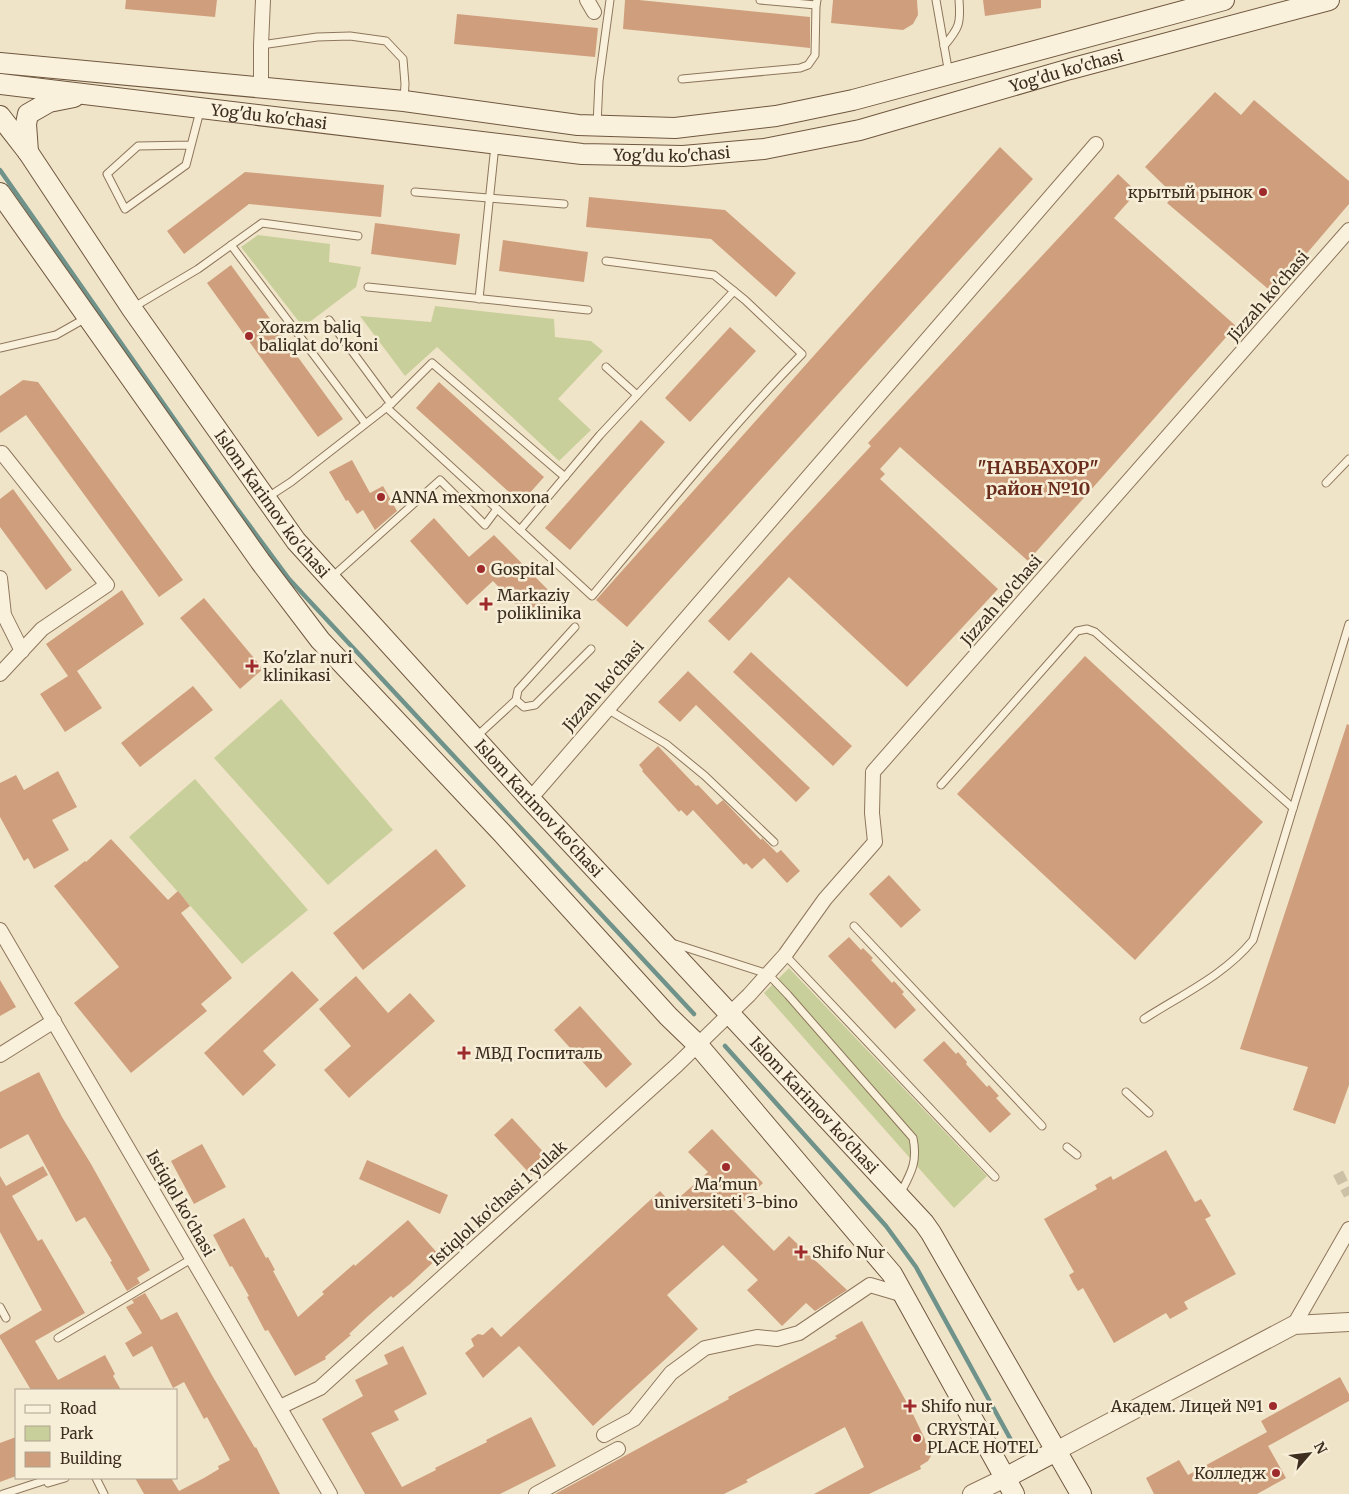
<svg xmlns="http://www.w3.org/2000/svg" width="1349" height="1494" font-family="Merriweather,serif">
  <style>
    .green { fill: #c9cf9b }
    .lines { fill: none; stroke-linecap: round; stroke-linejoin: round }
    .stream { stroke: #6f938a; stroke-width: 4.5 }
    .building { fill: #cf9f7d }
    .pedestrian-tunnel { stroke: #ccc0a6; stroke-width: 11; stroke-dasharray: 11 5.5; stroke-linecap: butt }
    .service-casing { stroke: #8d765c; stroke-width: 9 }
    .minor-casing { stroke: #8d765c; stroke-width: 16 }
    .tertiary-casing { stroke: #8d765c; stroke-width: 20 }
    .secondary-casing { stroke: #6f573f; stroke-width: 22 }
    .service { stroke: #faf1dc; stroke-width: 7 }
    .minor { stroke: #faf1dc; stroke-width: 14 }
    .tertiary { stroke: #faf1dc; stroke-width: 18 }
    .secondary { stroke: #faf1dc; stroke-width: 20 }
    .poi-dot { fill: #9e2a2b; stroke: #f7eed8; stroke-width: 2 }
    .labels { text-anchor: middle; stroke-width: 5; stroke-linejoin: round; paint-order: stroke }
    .street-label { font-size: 16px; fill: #3d2e20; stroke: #f7eed8 }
    .poi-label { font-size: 16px; fill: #3d2e20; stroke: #f7eed8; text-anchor: start }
    .neighbourhood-label { font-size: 18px; font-weight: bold; fill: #6b2e1e; stroke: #f7eed8 }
  </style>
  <rect width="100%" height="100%" fill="#f0e4c8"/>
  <g class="green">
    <path d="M 258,235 L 330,244 L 329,262 L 361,267 L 356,287 L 303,327 L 241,247 Z"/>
    <path d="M 435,306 L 554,319 L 555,337 L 591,341 L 603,351 L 558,399 L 591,430 L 559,461 L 437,347 L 405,376 L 360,316 L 431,322 Z"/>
    <path d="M 281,699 L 393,830 L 328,885 L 214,758 Z"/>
    <path d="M 195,779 L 308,910 L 242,964 L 129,837 Z"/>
    <path d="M 789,968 L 987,1176 L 954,1208 L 764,993 Z"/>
  </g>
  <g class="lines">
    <g class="stream">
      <path d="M 0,170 L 235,506 L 289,579 L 694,1014"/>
      <path d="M 725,1046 L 886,1226 L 916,1267 L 1011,1440"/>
    </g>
  </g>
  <g class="building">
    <path d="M 126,0 L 217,0 L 215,17 L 125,9 Z"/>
    <path d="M 625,0 L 639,0 L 810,17 L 810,48 L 623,29 Z"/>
    <path d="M 833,0 L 917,0 L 918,15 L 913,24 L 903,30 L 831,23 Z"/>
    <path d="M 983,0 L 1041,0 L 1041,8 L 985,16 Z"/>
    <path d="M 457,14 L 598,28 L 595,57 L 454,44 Z"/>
    <path d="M 1215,92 L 1241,115 L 1254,100 L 1349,181 L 1349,204 L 1273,293 L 1167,203 L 1174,195 L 1145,167 Z"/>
    <path d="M 1000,147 L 1033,179 L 627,627 L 596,600 Z"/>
    <path d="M 245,172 L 384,185 L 381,217 L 249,204 L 184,254 L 167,231 Z"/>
    <path d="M 1118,174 L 1137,192 L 1114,218 L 1236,326 L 1028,561 L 900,447 L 880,469 L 885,474 L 880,479 L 998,589 L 907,687 L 789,577 L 729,641 L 708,621 L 871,446 L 868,443 Z"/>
    <path d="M 589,197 L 725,210 L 796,273 L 776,297 L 711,239 L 586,227 Z"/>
    <path d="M 375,223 L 460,234 L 456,265 L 371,254 Z"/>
    <path d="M 503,240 L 588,252 L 584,282 L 499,271 Z"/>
    <path d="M 231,265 L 343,419 L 318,437 L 207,283 Z"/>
    <path d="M 730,327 L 756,351 L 690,422 L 665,398 Z"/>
    <path d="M 23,380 L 38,382 L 183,580 L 159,597 L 26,415 L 0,433 L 0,396 Z"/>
    <path d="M 439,382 L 544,477 L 521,503 L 416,408 Z"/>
    <path d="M 641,420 L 665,442 L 570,550 L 545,528 Z"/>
    <path d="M 352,460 L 370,493 L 383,486 L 397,511 L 375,530 L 363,510 L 357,514 L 348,500 L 346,501 L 329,472 Z"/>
    <path d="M 13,489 L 72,570 L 46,590 L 0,527 L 0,499 Z"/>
    <path d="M 434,518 L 469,557 L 494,535 L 554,596 L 531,621 L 493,581 L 467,605 L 410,541 Z"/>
    <path d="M 122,590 L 144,624 L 77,671 L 102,708 L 65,732 L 40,694 L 68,676 L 46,644 Z"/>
    <path d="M 204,598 L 263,669 L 240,689 L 180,618 Z"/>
    <path d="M 751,652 L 852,746 L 833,766 L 733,672 Z"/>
    <path d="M 1085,656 L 1263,822 L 1135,960 L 957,794 Z"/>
    <path d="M 688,671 L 810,788 L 796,802 L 696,705 L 680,722 L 658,702 Z"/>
    <path d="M 193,686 L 213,710 L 140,767 L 121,743 Z"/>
    <path d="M 1347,724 L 1349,725 L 1349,1085 L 1335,1124 L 1293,1110 L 1308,1067 L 1240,1049 Z"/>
    <path d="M 658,746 L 696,786 L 698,785 L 717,805 L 723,800 L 761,840 L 762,838 L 777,853 L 781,850 L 800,871 L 787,883 L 764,858 L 752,869 L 746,863 L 744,865 L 693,810 L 687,816 L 681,810 L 679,812 L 642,771 L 643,770 L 639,765 Z"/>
    <path d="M 58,771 L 77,807 L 52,820 L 69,850 L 34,869 L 28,858 L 24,861 L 0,817 L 0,783 L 16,775 L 24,790 Z"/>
    <path d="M 111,839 L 168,900 L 178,891 L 190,906 L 181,913 L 232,978 L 201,1004 L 207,1011 L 131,1073 L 74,1003 L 119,967 L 54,886 L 85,861 L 86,862 Z"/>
    <path d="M 436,849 L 466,886 L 363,970 L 333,933 Z"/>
    <path d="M 889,875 L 921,910 L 901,928 L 869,894 Z"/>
    <path d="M 849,937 L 861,950 L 863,948 L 873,958 L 871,960 L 892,983 L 894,981 L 904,992 L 902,994 L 916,1010 L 895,1029 L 828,956 Z"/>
    <path d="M 292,971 L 319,1000 L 263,1051 L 276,1065 L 243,1096 L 204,1053 Z"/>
    <path d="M 356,976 L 388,1013 L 410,993 L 435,1021 L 349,1098 L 324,1070 L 351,1046 L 319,1009 Z"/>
    <path d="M 0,980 L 16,1007 L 0,1016 Z"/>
    <path d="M 580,1006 L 632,1064 L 606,1088 L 554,1030 Z"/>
    <path d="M 944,1041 L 956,1054 L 958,1052 L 967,1062 L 966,1064 L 987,1087 L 989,1085 L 999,1096 L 996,1098 L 1011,1114 L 990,1133 L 923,1060 Z"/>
    <path d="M 39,1072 L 62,1117 L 91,1164 L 150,1270 L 137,1278 L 140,1283 L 127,1291 L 110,1262 L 112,1261 L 85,1217 L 76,1222 L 28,1134 L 0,1149 L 0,1092 Z"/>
    <path d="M 512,1118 L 549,1158 L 531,1175 L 494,1135 Z"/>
    <path d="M 712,1129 L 763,1183 L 734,1211 L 774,1251 L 789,1236 L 847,1290 L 815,1311 L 806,1303 L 782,1326 L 747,1290 L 758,1280 L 723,1245 L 667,1295 L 698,1329 L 593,1426 L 519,1346 L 483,1378 L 465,1353 L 474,1346 L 471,1339 L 478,1334 L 483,1335 L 492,1327 L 501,1337 L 660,1191 L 672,1204 L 708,1172 L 688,1152 Z"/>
    <path d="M 202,1144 L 226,1187 L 194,1204 L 171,1161 Z"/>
    <path d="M 1166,1150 L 1195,1202 L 1201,1199 L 1211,1216 L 1205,1219 L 1236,1274 L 1184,1302 L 1188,1309 L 1170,1319 L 1166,1313 L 1114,1343 L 1083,1288 L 1078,1291 L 1073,1283 L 1069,1275 L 1074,1272 L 1044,1219 L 1097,1189 L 1095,1185 L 1111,1176 L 1113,1180 Z"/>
    <path d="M 367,1160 L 448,1195 L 440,1214 L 359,1179 Z"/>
    <path d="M 43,1166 L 48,1175 L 12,1196 L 38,1241 L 42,1239 L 85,1313 L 35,1341 L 58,1380 L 105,1355 L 115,1374 L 113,1376 L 121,1390 L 31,1390 L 0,1338 L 0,1335 L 42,1310 L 0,1232 L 0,1176 L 6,1186 Z"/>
    <path d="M 244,1218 L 266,1258 L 268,1257 L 275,1270 L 273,1271 L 298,1317 L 324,1294 L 322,1292 L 354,1264 L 355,1266 L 408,1220 L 440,1256 L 410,1284 L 393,1298 L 391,1296 L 367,1317 L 349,1334 L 351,1335 L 325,1357 L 326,1359 L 295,1376 L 268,1330 L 265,1331 L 247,1297 L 249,1296 L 232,1266 L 230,1267 L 213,1235 Z"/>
    <path d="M 145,1293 L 161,1320 L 177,1312 L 213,1377 L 255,1448 L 256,1447 L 280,1494 L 144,1494 L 135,1478 L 171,1478 L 179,1491 L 204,1478 L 219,1469 L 218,1466 L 230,1460 L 207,1417 L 204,1419 L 184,1382 L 173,1388 L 152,1346 L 133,1357 L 125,1343 L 142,1333 L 126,1307 L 134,1303 L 132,1300 Z"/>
    <path d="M 862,1321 L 912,1412 L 932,1454 L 928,1461 L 920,1466 L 921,1469 L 869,1494 L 814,1494 L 864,1467 L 845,1427 L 746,1480 L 748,1482 L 724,1494 L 555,1494 L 729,1399 L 728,1397 L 837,1338 L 835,1336 Z"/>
    <path d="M 403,1346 L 427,1394 L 394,1411 L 399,1420 L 371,1433 L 402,1487 L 436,1470 L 435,1468 L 487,1442 L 486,1440 L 531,1417 L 556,1466 L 500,1494 L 365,1494 L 322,1419 L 363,1396 L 355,1380 L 388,1364 L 384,1355 Z"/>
    <path d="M 1340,1377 L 1349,1394 L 1349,1401 L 1268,1446 L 1286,1478 L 1257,1494 L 1154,1494 L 1146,1478 L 1179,1460 L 1188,1475 L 1267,1432 L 1261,1421 Z"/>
    <path d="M 16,1437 L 16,1476 L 0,1482 L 0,1443 Z"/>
  </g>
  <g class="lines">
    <path class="pedestrian-tunnel" d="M 1338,1173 L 1349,1195"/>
    <defs>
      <g id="service">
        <path d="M 760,0 L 816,5 L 817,0"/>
        <path d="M 936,0 L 949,74"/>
        <path d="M 261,45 L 317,37 L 350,36 L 386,41 L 403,59 L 405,84 L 404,99"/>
        <path d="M 944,46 C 959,28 961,24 959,0"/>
        <path d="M 682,79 L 800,68 L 808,65 L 815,55 L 816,5"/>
        <path d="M 597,125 L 599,81 L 610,0"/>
        <path d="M 191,145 L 138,146 L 107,174 L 125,209 L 186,165 L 200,111"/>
        <path d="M 415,192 L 564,204"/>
        <path d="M 231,245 L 365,423"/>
        <path d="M 368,287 L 588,310"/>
        <path d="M 479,299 L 495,145"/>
        <path d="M 134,307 L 198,269 L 262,223 L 358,236"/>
        <path d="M 329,320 L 391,404"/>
        <path d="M 0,348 L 56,335 L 86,318"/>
        <path d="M 606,367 L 637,395"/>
        <path d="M 386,407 L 592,596 C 661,514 728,430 802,354 L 745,300 L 714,275 L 606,261"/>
        <path d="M 1326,483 L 1349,459"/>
        <path d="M 268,497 L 291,482 L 391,404 L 432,363 L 565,477"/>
        <path d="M 520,530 L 600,435 L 734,291"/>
        <path d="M 332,577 L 440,480 L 485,525 L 497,509"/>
        <path d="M 516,700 L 524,707 L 535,705 L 591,649"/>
        <path d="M 607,709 L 666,744 L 705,776 L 774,842"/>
        <path d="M 477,736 L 516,700 L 518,690 L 575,627"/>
        <path d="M 941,785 L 1077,631 L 1087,629 L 1095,632 L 1293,808"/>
        <path d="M 854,926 L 1042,1126"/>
        <path d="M 672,943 L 768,974 L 788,995 L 913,1138 C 918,1162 911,1173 900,1194"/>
        <path d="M 785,955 L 995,1177"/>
        <path d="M 1144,1019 C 1181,995 1225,975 1253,940 L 1349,624"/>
        <path d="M 1126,1092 L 1149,1113"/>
        <path d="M 1067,1147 L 1077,1155"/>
        <path d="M 0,1307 L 6,1318"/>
        <path d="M 58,1338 L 193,1258"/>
        <path d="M 96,1478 L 104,1494"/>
        <path d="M 48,1483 L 65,1478"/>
        <path d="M 3,1494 L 52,1478"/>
      </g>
      <g id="minor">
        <path d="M 587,0 L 594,12"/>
        <path d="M 261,89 L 261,45 L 263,0"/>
        <path d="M 0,578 L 4,615 L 22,651"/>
        <path d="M 0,674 L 42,629 L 107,585 L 2,453"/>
        <path d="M 530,799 L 1096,144"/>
        <path d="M 0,930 L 330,1494"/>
        <path d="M 0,1055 L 54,1021"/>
        <path d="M 1294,1325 L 1349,1229"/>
        <path d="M 280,1407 L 320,1388 L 677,1065 L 749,995 L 785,955 L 825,899 L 875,842 L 872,813 L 873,772 L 1349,230"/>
        <path d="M 604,1435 L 634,1419 L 671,1373 L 705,1348 L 757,1337 L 777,1339 L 799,1333 L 870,1285 L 904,1295"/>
        <path d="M 536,1494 L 618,1449"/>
      </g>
      <g id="tertiary">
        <path d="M 1056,1451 L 1294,1325 L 1349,1322"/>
        <path d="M 972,1494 L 1005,1478"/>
      </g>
      <g id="secondary">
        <path d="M 0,63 L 404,101 L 578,125 L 675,128 L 776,116 L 853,100 L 1224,0"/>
        <path id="s1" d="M 0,84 L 582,154 L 683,156 L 764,149 L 860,130 L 1070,69 L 1329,0"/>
        <path id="s2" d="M 0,116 L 28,152 L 132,309 L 296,541 L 530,799 L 924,1223 L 931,1233 L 1081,1494"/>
        <path d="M 28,152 L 26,124 L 28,114 L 49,102 L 74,97"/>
        <path d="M 0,193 L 260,561 L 320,640 L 502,833 L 668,1016 L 697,1044 L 892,1274 L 1014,1494"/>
        <path d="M 1005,1478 L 1056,1451"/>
      </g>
    </defs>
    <use href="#service" class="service-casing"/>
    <use href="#minor" class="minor-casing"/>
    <use href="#tertiary" class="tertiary-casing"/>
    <use href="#secondary" class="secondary-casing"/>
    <use href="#service" class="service"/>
    <use href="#minor" class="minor"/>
    <use href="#tertiary" class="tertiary"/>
    <use href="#secondary" class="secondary"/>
  </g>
  <g class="poi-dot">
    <circle cx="1263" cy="192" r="5"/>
    <circle cx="249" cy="336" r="5"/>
    <circle cx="381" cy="497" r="5"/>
    <circle cx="481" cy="569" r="5"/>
    <path d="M483.5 596.5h5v5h5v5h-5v5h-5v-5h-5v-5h5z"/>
    <path d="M249.5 658.5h5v5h5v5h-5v5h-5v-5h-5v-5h5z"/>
    <path d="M461.5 1045.5h5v5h5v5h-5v5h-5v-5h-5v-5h5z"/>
    <circle cx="726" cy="1167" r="5"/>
    <path d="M798.5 1244.5h5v5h5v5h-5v5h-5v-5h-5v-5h5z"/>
    <path d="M907.5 1398.5h5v5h5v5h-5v5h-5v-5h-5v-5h5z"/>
    <circle cx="1273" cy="1406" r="5"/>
    <circle cx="917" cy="1438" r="5"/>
    <circle cx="1276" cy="1473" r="5"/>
  </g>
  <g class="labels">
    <g class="street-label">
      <text dy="6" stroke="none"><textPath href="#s1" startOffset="1081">Yog'du ko'chasi</textPath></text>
      <text dy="6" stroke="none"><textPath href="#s1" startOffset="271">Yog'du ko'chasi</textPath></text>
      <text dy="6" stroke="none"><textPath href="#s1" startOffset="676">Yog'du ko'chasi</textPath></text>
      <text transform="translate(1268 296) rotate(-49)" y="6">Jizzah ko'chasi</text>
      <text dy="6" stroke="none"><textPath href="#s2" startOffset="474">Islom Karimov ko'chasi</textPath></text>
      <text transform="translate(1001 600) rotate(-49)" y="6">Jizzah ko'chasi</text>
      <text transform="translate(603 686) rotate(-49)" y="6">Jizzah ko'chasi</text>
      <text dy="6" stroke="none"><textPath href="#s2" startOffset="879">Islom Karimov ko'chasi</textPath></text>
      <text dy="6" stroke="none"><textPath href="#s2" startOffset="1284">Islom Karimov ko'chasi</textPath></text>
      <text transform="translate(181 1203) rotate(60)" y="6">Istiqlol ko'chasi</text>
      <text transform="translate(498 1203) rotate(-42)" y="6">Istiqlol ko'chasi 1 yulak</text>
    </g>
    <g class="poi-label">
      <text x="1253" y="198" text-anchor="end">крытый рынок</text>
      <text x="259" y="333">Xorazm baliq<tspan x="259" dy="18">baliqlat do'koni</tspan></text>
      <text x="391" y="503">ANNA mexmonxona</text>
      <text x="491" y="575">Gospital</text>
      <text x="497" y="601">Markaziy<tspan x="497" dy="18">poliklinika</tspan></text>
      <text x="263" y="663">Ko'zlar nuri<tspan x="263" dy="18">klinikasi</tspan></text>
      <text x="475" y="1059">МВД Госпиталь</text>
      <text x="726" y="1190" text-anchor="middle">Ma'mun<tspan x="726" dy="18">universiteti 3-bino</tspan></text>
      <text x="812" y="1258">Shifo Nur</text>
      <text x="921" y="1412">Shifo nur</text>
      <text x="1263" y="1412" text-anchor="end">Академ. Лицей №1</text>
      <text x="927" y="1435">CRYSTAL<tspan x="927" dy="18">PLACE HOTEL</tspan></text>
      <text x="1266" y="1479" text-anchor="end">Колледж</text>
    </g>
    <g class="neighbourhood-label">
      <text x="1038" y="474">"НАВБАХОР"<tspan x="1038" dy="21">район №10</tspan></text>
    </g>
  </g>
  <rect x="15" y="1389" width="162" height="90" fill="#f7eed8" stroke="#ada18e"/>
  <rect x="25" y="1405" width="25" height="8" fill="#faf1dc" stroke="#ada18e"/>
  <text x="60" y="1414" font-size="15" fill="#3d2e20">Road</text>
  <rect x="25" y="1426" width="25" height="15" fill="#c9cf9b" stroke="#ada18e"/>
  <text x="60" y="1439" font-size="15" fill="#3d2e20">Park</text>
  <rect x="25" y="1452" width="25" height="15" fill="#cf9f7d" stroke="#ada18e"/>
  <text x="60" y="1464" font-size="15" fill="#3d2e20">Building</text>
  <g transform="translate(1309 1454) rotate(62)" stroke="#f7eed8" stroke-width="4" paint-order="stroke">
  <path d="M0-4L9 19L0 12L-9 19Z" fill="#3d2e20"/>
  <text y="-8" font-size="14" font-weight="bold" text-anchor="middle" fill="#3d2e20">N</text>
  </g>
</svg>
